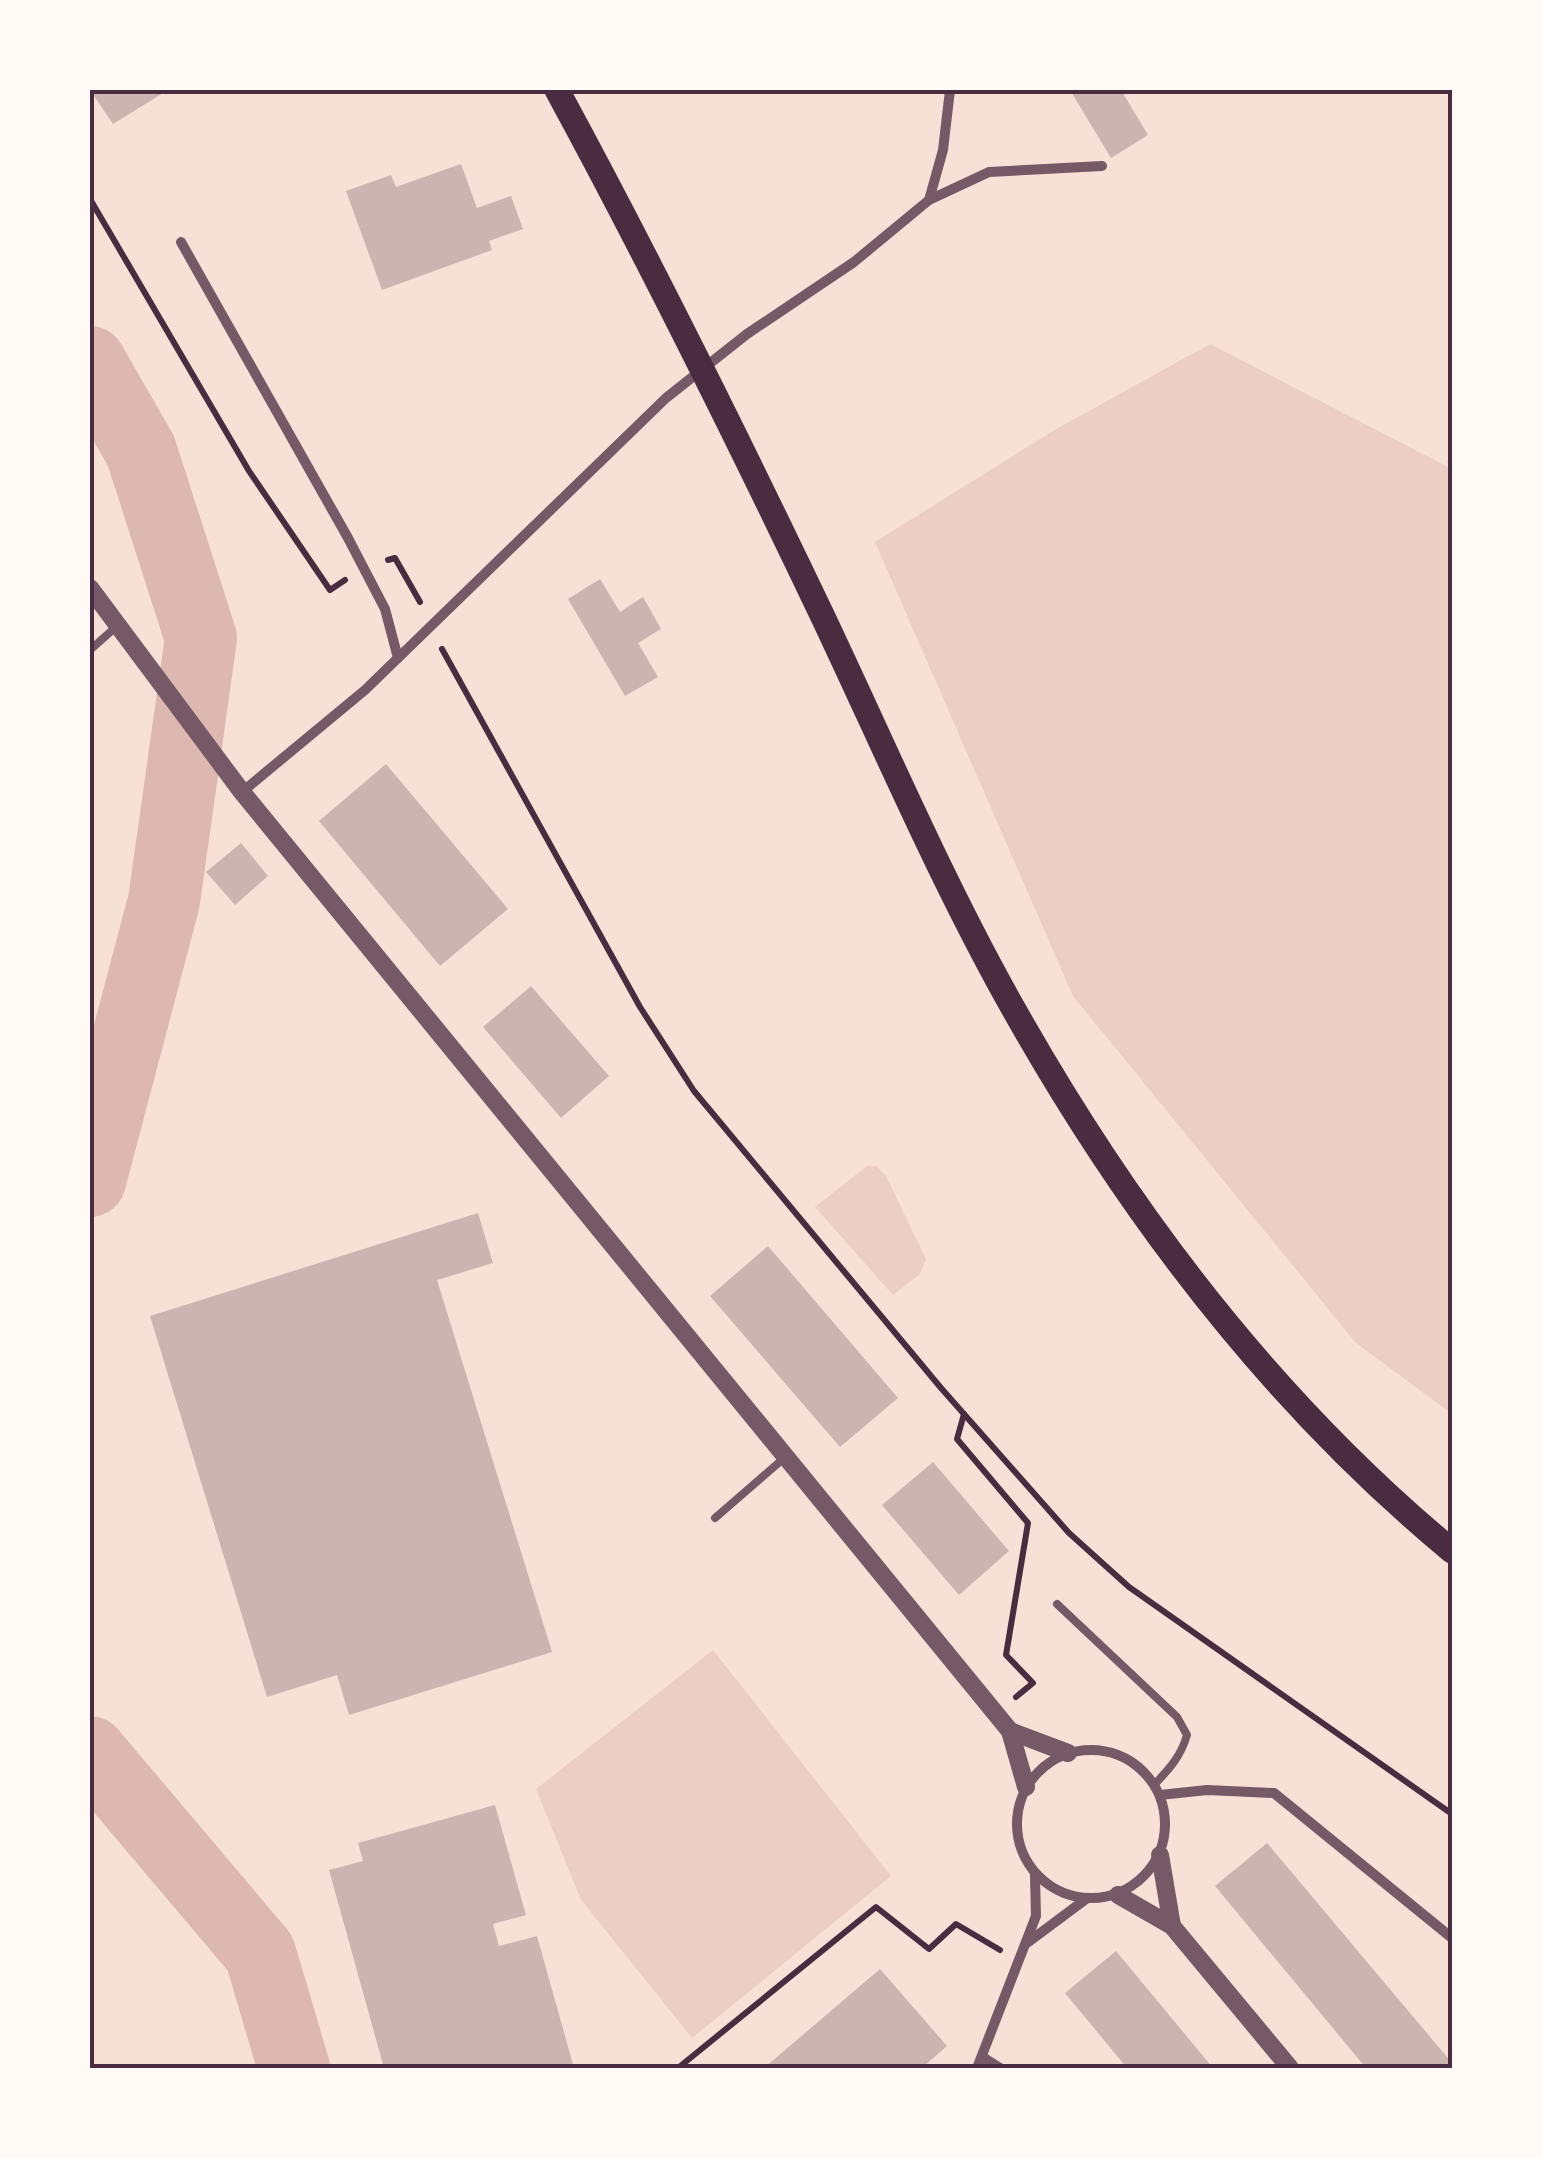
<svg xmlns="http://www.w3.org/2000/svg" width="1542" height="2158" font-family="'Sofia Sans Condensed',sans-serif">
  <style>
    .green { fill: #ebcfc5 }
    .lines { fill: none; stroke-linecap: round; stroke-linejoin: round }
    .river { stroke: #dcb8b0; stroke-width: 72 }
    .building { fill: #ccb4b1 }
    .path { stroke: #4a2c40; stroke-width: 6 }
    .service { stroke: #755966; stroke-width: 8 }
    .minor { stroke: #755966; stroke-width: 10 }
    .tertiary { stroke: #755966; stroke-width: 18 }
    .primary { stroke: #4a2c40; stroke-width: 25 }
    .neatline { fill: none; stroke: #4a2c40; stroke-width: 4 }
  </style>
  <rect width="100%" height="100%" fill="#f7e1d7"/>
  <g class="green">
    <path d="M 1210,344 L 1452,469 L 1452,1414 L 1356,1343 L 1073,996 L 875,542 L 1051,432 Z"/>
    <path d="M 867,1166 L 876,1166 L 886,1176 L 926,1259 L 920,1274 L 893,1295 L 815,1207 Z"/>
    <path d="M 713,1650 L 891,1876 L 692,2038 L 581,1900 L 536,1789 Z"/>
  </g>
  <g class="lines">
    <g class="river">
      <path d="M 90,362 L 141,451 L 201,638 L 164,901 L 90,1181"/>
      <path d="M 90,1752 L 260,1953 L 294,2068"/>
    </g>
  </g>
  <g class="building">
    <path d="M 90,90 L 168,90 L 113,124 Z"/>
    <path d="M 1070,90 L 1121,90 L 1148,135 L 1111,158 Z"/>
    <path d="M 461,164 L 477,208 L 511,196 L 523,229 L 489,241 L 492,250 L 382,290 L 346,191 L 391,175 L 396,187 Z"/>
    <path d="M 600,579 L 620,612 L 643,597 L 661,629 L 638,643 L 658,677 L 625,696 L 568,599 Z"/>
    <path d="M 386,764 L 508,909 L 440,966 L 319,821 Z"/>
    <path d="M 241,843 L 268,876 L 235,905 L 206,872 Z"/>
    <path d="M 531,986 L 609,1076 L 561,1118 L 483,1027 Z"/>
    <path d="M 478,1213 L 493,1263 L 437,1280 L 552,1652 L 349,1715 L 337,1675 L 267,1697 L 150,1316 Z"/>
    <path d="M 768,1246 L 898,1398 L 840,1447 L 710,1296 Z"/>
    <path d="M 933,1462 L 1009,1551 L 959,1595 L 882,1505 Z"/>
    <path d="M 495,1805 L 526,1915 L 493,1924 L 499,1946 L 537,1936 L 574,2068 L 384,2068 L 329,1870 L 363,1861 L 358,1843 Z"/>
    <path d="M 1267,1843 L 1452,2063 L 1452,2068 L 1366,2068 L 1215,1886 Z"/>
    <path d="M 1116,1951 L 1213,2068 L 1127,2068 L 1065,1993 Z"/>
    <path d="M 880,1969 L 947,2046 L 922,2068 L 764,2068 Z"/>
  </g>
  <g class="lines">
    <g class="path">
      <path d="M 90,199 L 249,471 L 330,590 L 345,580"/>
      <path d="M 388,560 L 395,558 L 420,602"/>
      <path d="M 442,649 L 640,1007 L 694,1091 L 941,1388 L 1069,1533 L 1129,1587 L 1452,1814"/>
      <path d="M 964,1414 L 957,1439 L 1028,1523 L 1006,1655 L 1033,1683 L 1016,1697"/>
      <path d="M 678,2068 L 876,1907 L 929,1949 L 956,1924 L 1000,1950"/>
    </g>
    <g class="service">
      <path d="M 90,650 L 117,626"/>
      <path d="M 715,1518 L 783,1459"/>
      <path d="M 1057,1604 L 1177,1717 L 1187,1735 C 1181,1756 1170,1768 1155,1784"/>
    </g>
    <g class="minor">
      <path d="M 929,200 L 943,150 L 950,90"/>
      <path d="M 181,242 L 348,538 L 385,609 L 398,658"/>
      <path d="M 242,792 L 365,690 L 666,398 L 747,334 L 854,262 L 929,200 L 989,172 L 1102,166"/>
      <circle cx="1091" cy="1824" r="74"/>
      <path d="M 1160,1795 L 1207,1790 L 1274,1793 L 1452,1938"/>
      <path d="M 1027,1943 L 1086,1899"/>
      <path d="M 984,2058 L 1000,2068"/>
      <path d="M 977,2068 L 1036,1916 L 1035,1876"/>
    </g>
    <g class="tertiary">
      <path d="M 90,588 L 242,792 L 1010,1731 L 1026,1787"/>
      <path d="M 1010,1731 L 1068,1753"/>
      <path d="M 1160,1855 L 1172,1926"/>
      <path d="M 1118,1895 L 1172,1926 L 1290,2068"/>
    </g>
    <path class="primary" d="M 557,90 C 651,263 738,439 823,617 C 885,748 945,889 1017,1015 C 1132,1218 1272,1402 1452,1551"/>
  </g>
  <rect width="1542" height="2158" fill="none" stroke="#fffaf5" stroke-width="185"/>
  <rect x="92" y="92" width="1358" height="1974" class="neatline"/>
</svg>
